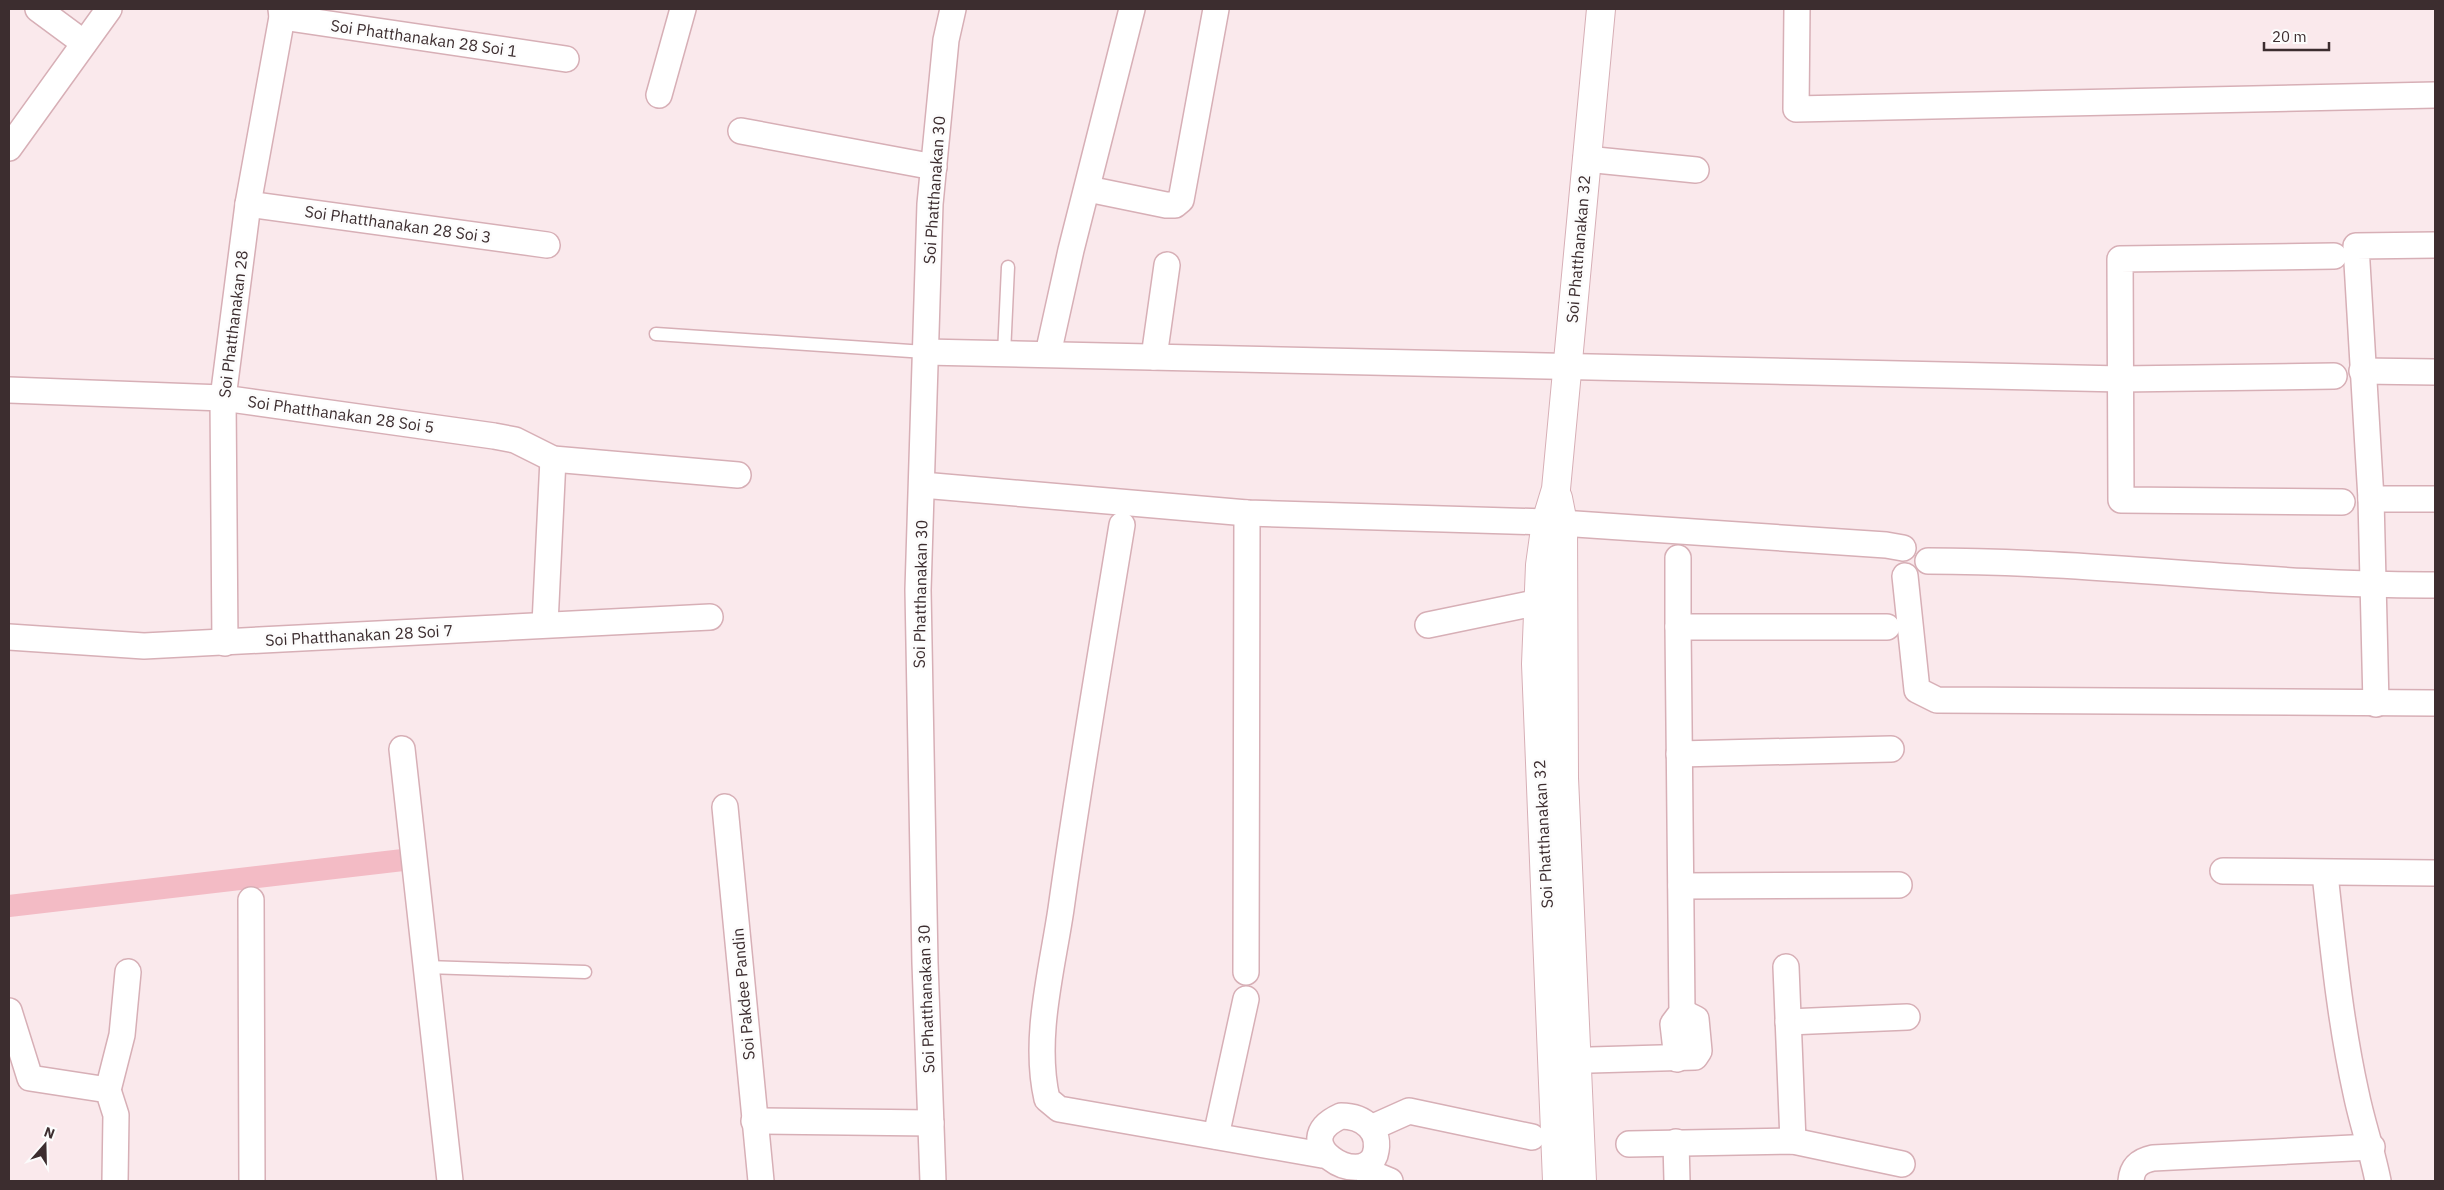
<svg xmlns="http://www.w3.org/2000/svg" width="2444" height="1190" font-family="'IBM Plex Sans',sans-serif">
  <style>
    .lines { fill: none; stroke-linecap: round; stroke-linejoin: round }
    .canal { stroke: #f3bbc5; stroke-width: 22 }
    .service-casing { stroke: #d7afb6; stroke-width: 15 }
    .minor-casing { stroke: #d7afb6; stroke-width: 28 }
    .tertiary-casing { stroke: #d7afb6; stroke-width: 30 }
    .service { stroke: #fff; stroke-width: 12 }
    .minor { stroke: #fff; stroke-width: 25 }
    .tertiary { stroke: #fff; stroke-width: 28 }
    .labels { text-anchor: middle; stroke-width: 5; stroke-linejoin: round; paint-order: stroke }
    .street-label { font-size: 16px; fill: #3c2d2f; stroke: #fcfcfc }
  </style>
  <rect width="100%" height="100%" fill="#fae9ec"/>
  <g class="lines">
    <path class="canal" d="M 9,906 L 403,860"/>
    <defs>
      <g id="service">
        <path d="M 656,334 L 925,352"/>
        <path d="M 1004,354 L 1008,267"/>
        <path d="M 426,967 L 585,972"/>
      </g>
      <g id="minor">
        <path d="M 38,9 L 84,43"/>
        <path d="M 1797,9 L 1796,109 L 2435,95"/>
        <path d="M 282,17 L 566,59"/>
        <path d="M 659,95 L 683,9"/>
        <path d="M 741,131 L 934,167"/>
        <path d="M 9,148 L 109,9"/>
        <path d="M 1586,159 L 1696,170"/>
        <path d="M 1088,189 L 1166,205 L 1175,205 L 1181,200 L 1216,9"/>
        <path d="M 248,204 L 547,245"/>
        <path d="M 2334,256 L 2120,259 L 2121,500 L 2342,502"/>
        <path d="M 925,352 L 2121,379 L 2334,376"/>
        <path d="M 1048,354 L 1071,250 L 1132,9"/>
        <path d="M 1154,357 L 1167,265"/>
        <path d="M 2362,371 L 2435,372"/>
        <path d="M 9,390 L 223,398 L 494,436 L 515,440 L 553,459 L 738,475"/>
        <path d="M 922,485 L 1247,513 L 1546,522 L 1886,545 L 1903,548"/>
        <path d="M 2371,499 L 2435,499"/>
        <path d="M 1122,525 C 1101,653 1079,780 1061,909 C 1052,970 1033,1038 1047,1099 L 1059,1109 L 1322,1155"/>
        <path d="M 1678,558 L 1678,627 L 1887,627"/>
        <path d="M 1928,561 C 2098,561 2266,586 2435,585"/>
        <path d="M 1905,576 L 1917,690 L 1937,700 L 2435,703"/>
        <path d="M 545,624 L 553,459"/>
        <path d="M 1428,625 L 1539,602"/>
        <path d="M 9,637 L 144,646 L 710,617"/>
        <path d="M 225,643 L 223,398 L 248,204 L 282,17 L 281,9"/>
        <path d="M 2376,704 L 2371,499 L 2356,246 L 2435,245"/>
        <path d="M 402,749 L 450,1181"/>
        <path d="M 1679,754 L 1891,749"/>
        <path d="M 725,807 L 761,1181"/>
        <path d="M 2223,871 L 2435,873"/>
        <path d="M 2325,874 C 2333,947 2340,1021 2356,1093 C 2362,1123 2372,1150 2378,1181"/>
        <path d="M 1681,886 L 1899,885"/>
        <path d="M 251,900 L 252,1181"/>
        <path d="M 1786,967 L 1793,1141"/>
        <path d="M 1246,972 L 1247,513"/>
        <path d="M 9,1011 L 30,1078 L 108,1090 L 116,1115 L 115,1181"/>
        <path d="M 1788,1022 L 1907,1017"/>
        <path d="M 1677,1059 L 1673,1024 L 1682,1012 L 1678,627"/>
        <path d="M 1556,1061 L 1695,1057 L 1699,1051 L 1696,1019 L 1682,1012"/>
        <path d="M 108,1090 L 122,1035 L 128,972"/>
        <path d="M 1341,1116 C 1364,1116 1382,1131 1375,1155 C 1361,1190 1283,1142 1341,1116 Z"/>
        <path d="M 754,1121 L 931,1123"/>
        <path d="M 1371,1128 L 1409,1111 L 1532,1137"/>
        <path d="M 1216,1136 L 1246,999"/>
        <path d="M 1676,1142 L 1677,1181"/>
        <path d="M 1629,1144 L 1793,1141 L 1902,1164"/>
        <path d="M 1366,1171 L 1390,1181"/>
        <path d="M 933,1181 L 925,963 L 918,590 L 930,204 L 946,40 L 953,9"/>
        <path d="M 2131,1181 C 2132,1167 2139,1161 2153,1158 L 2372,1147"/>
      </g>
      <g id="tertiary">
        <path d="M 1558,498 L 1563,523 L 1564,778 L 1582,1181"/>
        <path d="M 1557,1181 L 1536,664 L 1540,565 L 1546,522 L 1556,489 L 1601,9"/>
      </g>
    </defs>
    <use href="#service" class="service-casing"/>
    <use href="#minor" class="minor-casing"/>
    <use href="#tertiary" class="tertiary-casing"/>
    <use href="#service" class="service"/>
    <use href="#minor" class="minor"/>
    <use href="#tertiary" class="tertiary"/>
  </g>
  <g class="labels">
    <g class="street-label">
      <text transform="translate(424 38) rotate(8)" y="6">Soi Phatthanakan 28 Soi 1</text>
      <text transform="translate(934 190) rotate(-86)" y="6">Soi Phatthanakan 30</text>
      <text transform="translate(398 224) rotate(8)" y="6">Soi Phatthanakan 28 Soi 3</text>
      <text transform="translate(1578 249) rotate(-85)" y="6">Soi Phatthanakan 32</text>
      <text transform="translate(233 324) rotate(-83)" y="6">Soi Phatthanakan 28</text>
      <text transform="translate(341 414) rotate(8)" y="6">Soi Phatthanakan 28 Soi 5</text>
      <text transform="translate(920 594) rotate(-89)" y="6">Soi Phatthanakan 30</text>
      <text transform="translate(359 635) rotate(-3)" y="6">Soi Phatthanakan 28 Soi 7</text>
      <text transform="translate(1543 834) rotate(-93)" y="6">Soi Phatthanakan 32</text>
      <text transform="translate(743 994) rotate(-95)" y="6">Soi Pakdee Pandin</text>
      <text transform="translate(926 999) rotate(-92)" y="6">Soi Phatthanakan 30</text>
    </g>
  </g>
  <rect width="2444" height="1190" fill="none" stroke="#3c2d2f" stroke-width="20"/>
  <g transform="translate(45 1145) rotate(20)" stroke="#fcfcfc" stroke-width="4" paint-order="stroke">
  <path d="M0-4L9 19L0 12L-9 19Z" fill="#3c2d2f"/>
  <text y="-8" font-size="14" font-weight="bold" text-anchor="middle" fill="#3c2d2f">N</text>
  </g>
  <path d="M2264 42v8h65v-8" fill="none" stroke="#3c2d2f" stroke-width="2.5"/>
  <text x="2272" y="42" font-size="15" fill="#3c2d2f" stroke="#fcfcfc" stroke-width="4" paint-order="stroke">20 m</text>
</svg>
